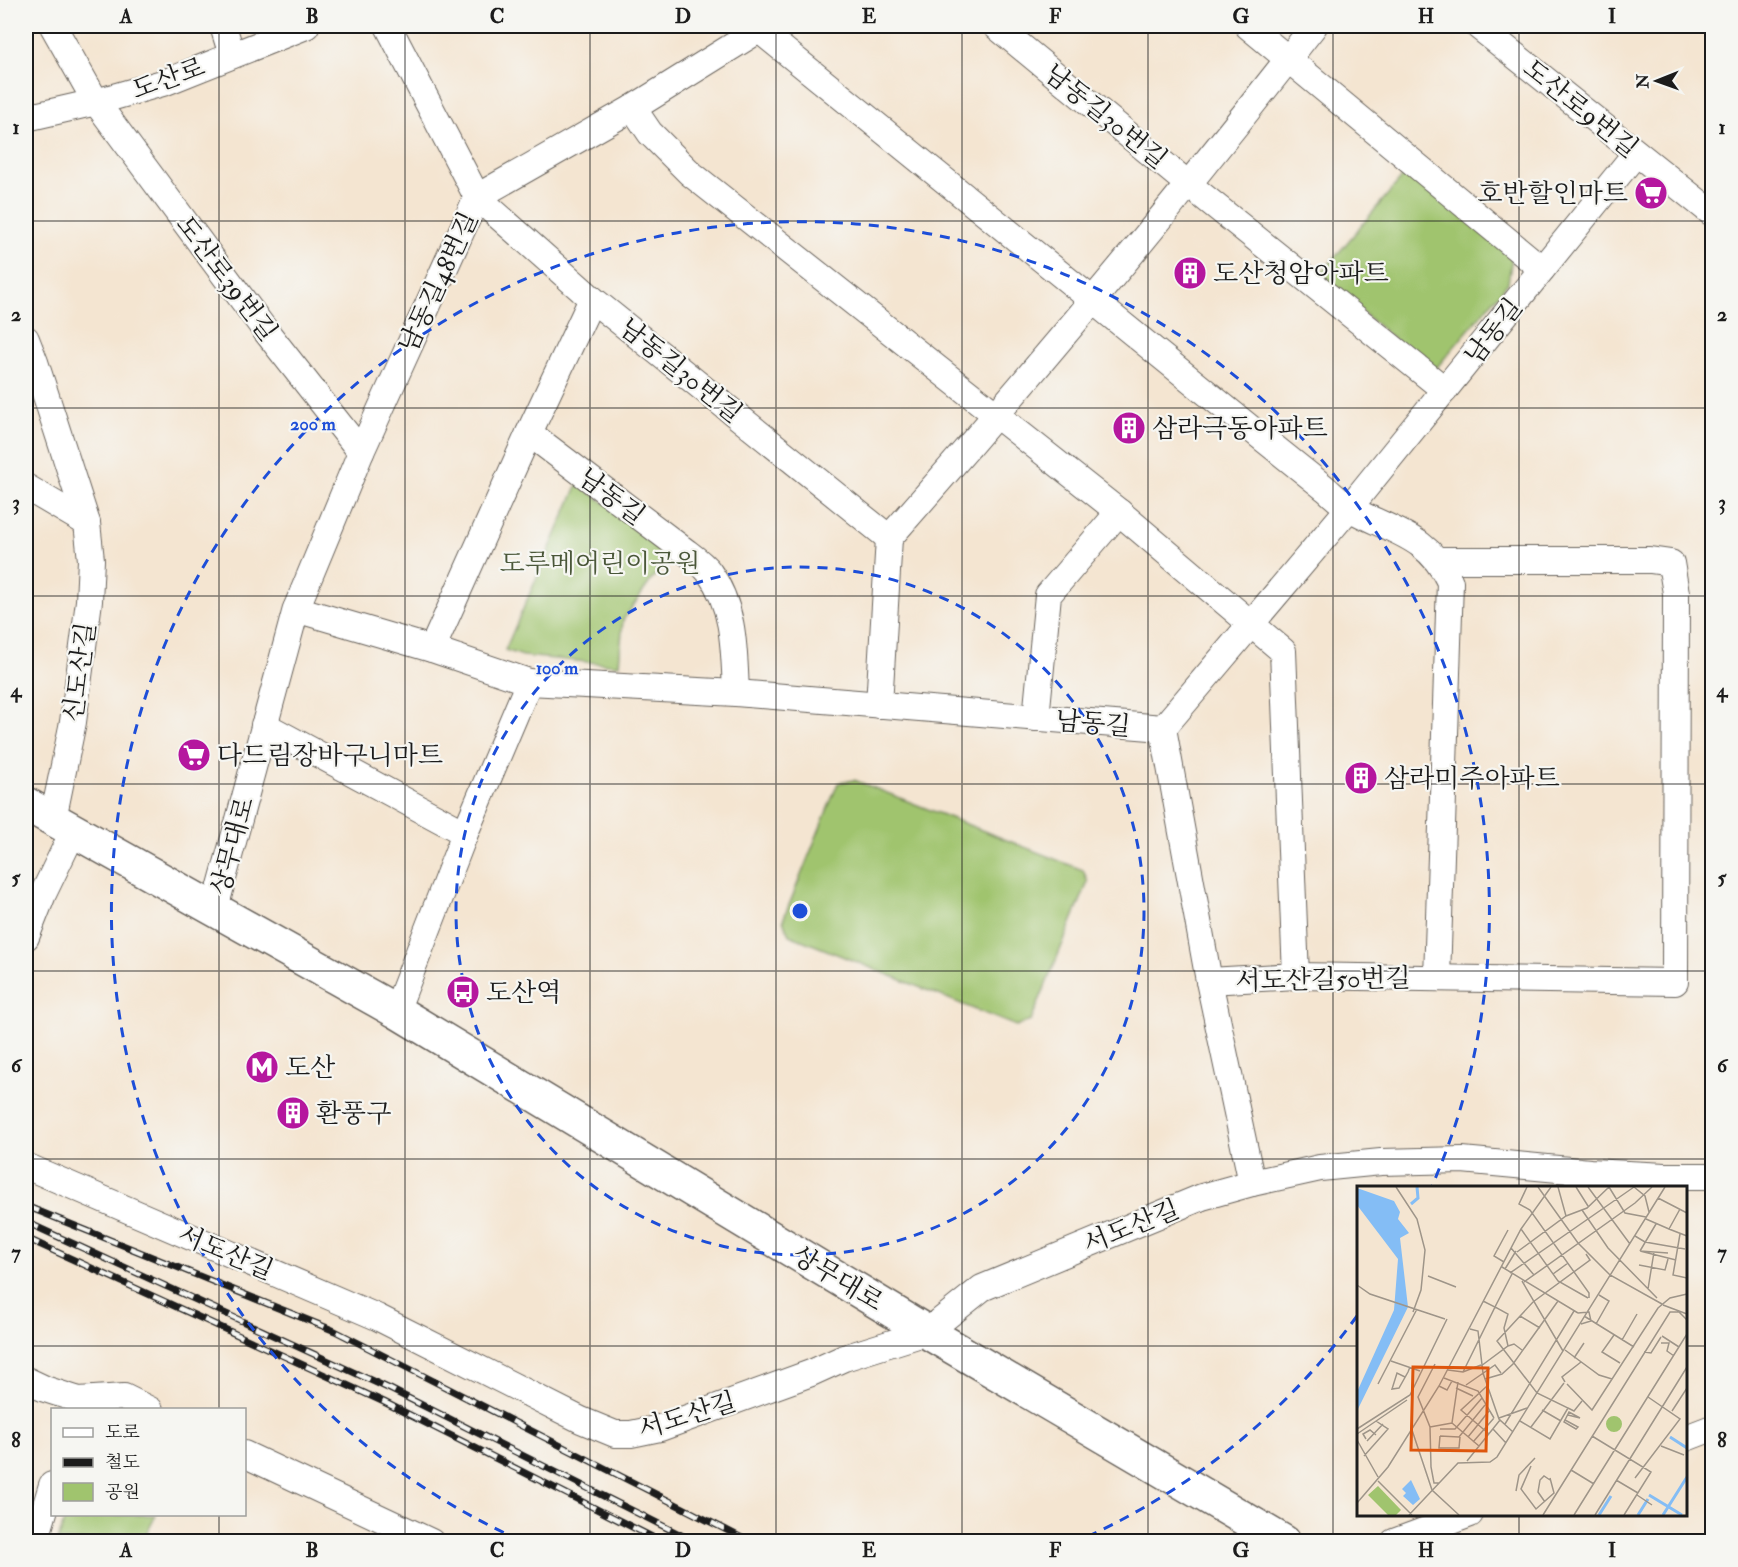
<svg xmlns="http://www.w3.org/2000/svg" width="1738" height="1567" font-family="'IM FELL Double Pica','Noto Serif KR',serif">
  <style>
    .green { fill: #a0c46e; stroke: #5e7045; stroke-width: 1.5 }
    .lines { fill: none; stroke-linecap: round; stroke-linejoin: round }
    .minor-casing { stroke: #68625b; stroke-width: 28 }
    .major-casing { stroke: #68625b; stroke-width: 36 }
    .minor { stroke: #fff; stroke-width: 26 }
    .major { stroke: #fff; stroke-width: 33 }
    .rail-casing { stroke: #1c1c1c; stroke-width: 7 }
    .rail { stroke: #f6f6f2; stroke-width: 4.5; stroke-dasharray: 14; stroke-linecap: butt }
    .grid { fill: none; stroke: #1c1c1c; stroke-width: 1.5; stroke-opacity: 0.55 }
    .ring { fill: none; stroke: #1d4ed8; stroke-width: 3; stroke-dasharray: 10 8 }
    .labels { text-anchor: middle; stroke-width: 4.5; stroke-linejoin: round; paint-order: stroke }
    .street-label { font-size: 26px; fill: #1c1c1c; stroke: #f6f6f2 }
    .poi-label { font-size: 26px; fill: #1c1c1c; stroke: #f6f6f2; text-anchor: start }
    .park-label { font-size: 26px; fill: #4a5739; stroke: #f6f6f2 }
    .inset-river { fill: none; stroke: #84bdf5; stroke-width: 3 }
    .inset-road { fill: none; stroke: #9e9589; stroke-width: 1.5 }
    .view { fill: #de560d; fill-opacity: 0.15; stroke: #de560d; stroke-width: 3 }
    .inset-edge { fill: none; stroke: #1c1c1c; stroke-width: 3 }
    .centre { fill: #1d4ed8; stroke: #f6f6f2; stroke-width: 3 }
    .ring-label { font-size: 18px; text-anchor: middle; font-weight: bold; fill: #1d4ed8; stroke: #f6f6f2; stroke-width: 4.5; stroke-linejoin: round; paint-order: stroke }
    .neatline { fill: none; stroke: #1c1c1c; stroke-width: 2 }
    .grid-label { font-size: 20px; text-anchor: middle; font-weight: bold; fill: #1c1c1c }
  </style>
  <rect width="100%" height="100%" fill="#f6f6f2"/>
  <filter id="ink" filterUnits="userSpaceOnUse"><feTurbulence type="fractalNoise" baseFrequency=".0167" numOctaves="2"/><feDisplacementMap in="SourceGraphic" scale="12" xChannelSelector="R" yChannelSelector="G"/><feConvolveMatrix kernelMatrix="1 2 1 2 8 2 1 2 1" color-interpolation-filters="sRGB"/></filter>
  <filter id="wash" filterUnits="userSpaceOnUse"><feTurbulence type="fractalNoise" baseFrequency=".008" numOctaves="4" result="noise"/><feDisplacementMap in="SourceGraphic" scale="24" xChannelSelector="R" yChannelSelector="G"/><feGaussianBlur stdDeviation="1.35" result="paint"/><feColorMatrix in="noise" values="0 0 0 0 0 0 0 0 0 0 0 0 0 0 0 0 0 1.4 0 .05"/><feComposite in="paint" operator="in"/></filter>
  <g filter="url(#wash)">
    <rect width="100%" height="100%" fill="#f4e5d1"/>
    <g class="green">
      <path d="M 1409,169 L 1512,257 L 1508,283 L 1433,372 L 1319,276 Z"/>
      <path d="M 578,484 L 672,551 L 623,620 L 619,665 L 523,656 L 505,650 Z"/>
      <path d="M 854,780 L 1083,870 L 1088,882 L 1031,1021 L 1016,1026 L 789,935 L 783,920 L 838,783 Z"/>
      <path d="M 66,1515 L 66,1514 L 156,1515 L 143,1541 L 58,1541 Z"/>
    </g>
  </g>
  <g filter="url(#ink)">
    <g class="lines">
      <defs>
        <g id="minor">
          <path d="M 53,26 L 96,102 L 265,330 L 361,452"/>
          <path d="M 223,26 L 232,55"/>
          <path d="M 388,26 L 477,197 L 592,299 L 889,538 C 1036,371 1178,201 1314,26"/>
          <path d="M 996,26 L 1188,184 L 1445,390"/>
          <path d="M 1248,26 L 1542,269"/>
          <path d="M 1478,26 L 1712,213"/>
          <path d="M 758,29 C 947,184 1136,337 1326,489 C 1334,496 1342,504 1351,509 C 1392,532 1428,535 1450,582 L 1437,978"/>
          <path d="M 633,108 L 650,133 L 690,173 L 1119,512 L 1283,651 L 1296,976"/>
          <path d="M 26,118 L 96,102 L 166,82 L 306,26"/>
          <path d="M 26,339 L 35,362 L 87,523 L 91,560 L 89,601 L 73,722 L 53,819"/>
          <path d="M 529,433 L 685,551 C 693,557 703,564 709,572 C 735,608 734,651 736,693"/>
          <path d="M 26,487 L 87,523"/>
          <path d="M 296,609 L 432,649 L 529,682 L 736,693 L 1163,728 L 1349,508 L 1636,153"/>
          <path d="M 432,649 L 529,433 L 592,299"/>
          <path d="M 879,705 L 889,538"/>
          <path d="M 1036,718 L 1048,595 L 1119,512"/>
          <path d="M 264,725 L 465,833 L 396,1011"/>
          <path d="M 1163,728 L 1209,981 L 1252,1183"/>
          <path d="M 465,833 L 529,682"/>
          <path d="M 215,908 L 296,609 L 361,452 L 477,197 L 633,108 L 765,26"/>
          <path d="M 26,937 L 43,894 L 74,830"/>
          <path d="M 1209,981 L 1296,976 L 1675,982 L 1676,593 L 1671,563 L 1650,560 L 1438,560"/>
          <path d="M 26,1166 L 377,1317 L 581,1420 L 615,1434 L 631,1434 L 660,1428 L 811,1373 L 844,1358 L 927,1332 L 982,1288 L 1202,1197 L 1252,1183 L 1320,1168 L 1381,1162 L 1462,1160 L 1590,1172 L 1665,1176 L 1712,1176"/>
          <path d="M 26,1380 L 45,1389 L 79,1400 L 124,1397 L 150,1410"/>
          <path d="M 1686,1438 L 1712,1428"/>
          <path d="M 244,1454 L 431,1542"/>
          <path d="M 35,1542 L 52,1485"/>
          <path d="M 1394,1542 L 1470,1514"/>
        </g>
        <path id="major" d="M 26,804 L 396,1011 L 927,1332 L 1284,1542"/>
      </defs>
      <use href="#minor" class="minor-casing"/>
      <use href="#major" class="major-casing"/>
      <use href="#minor" class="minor"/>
      <use href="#major" class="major"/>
      <defs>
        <g id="rail">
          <path d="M 26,1206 L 335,1331 L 750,1542"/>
          <path d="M 26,1222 L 390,1389 L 695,1542"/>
          <path d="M 26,1238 L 384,1402 L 662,1542"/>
        </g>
      </defs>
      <use href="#rail" class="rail-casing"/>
      <use href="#rail" class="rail"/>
    </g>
  </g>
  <path class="grid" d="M 219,26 L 219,1410M 405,26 L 405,1542M 590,26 L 590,1542M 776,26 L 776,1542M 962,26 L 962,1542M 1148,26 L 1148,1542M 1333,26 L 1333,1542M 1519,26 L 1519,1188M 26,221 L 1712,221M 26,408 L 1712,408M 26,596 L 1712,596M 26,784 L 1712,784M 26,971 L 1712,971M 26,1159 L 1712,1159M 26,1346 L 1358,1346M 1686,1346 L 1712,1346M 219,1514 L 219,1542M 1519,1514 L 1519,1542"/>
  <g class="ring">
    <circle cx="800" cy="911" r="344"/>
    <path d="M1357 1316A689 689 0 0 1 1080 1540M520 1540A689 689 0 1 1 1432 1186"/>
  </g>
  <defs>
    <symbol id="supermarket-disc" viewBox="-11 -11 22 22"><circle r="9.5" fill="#b5179e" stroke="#f6f6f2"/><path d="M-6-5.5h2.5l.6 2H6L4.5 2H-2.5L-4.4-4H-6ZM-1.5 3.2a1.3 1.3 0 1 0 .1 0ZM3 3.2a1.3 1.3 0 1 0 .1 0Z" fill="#fff"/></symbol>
    <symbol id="building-disc" viewBox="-11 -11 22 22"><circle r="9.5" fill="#b5179e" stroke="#f6f6f2"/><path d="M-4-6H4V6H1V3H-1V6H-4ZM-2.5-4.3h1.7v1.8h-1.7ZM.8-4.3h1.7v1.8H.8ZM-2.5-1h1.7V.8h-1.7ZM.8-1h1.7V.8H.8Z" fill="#fff"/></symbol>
    <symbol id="bus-disc" viewBox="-11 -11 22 22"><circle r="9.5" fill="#b5179e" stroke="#f6f6f2"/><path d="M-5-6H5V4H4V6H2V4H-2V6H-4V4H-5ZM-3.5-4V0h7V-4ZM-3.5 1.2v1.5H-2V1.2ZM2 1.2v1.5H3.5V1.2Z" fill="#fff"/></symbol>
    <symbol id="metro-disc" viewBox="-11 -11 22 22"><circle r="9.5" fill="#b5179e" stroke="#f6f6f2"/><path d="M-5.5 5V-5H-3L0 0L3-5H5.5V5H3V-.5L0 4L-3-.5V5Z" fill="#fff"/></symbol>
  </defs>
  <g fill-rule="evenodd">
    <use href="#supermarket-disc" x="1632" y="174" width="38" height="38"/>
    <use href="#building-disc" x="1171" y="254" width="38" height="38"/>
    <use href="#building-disc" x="1110" y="409" width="38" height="38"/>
    <use href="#supermarket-disc" x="175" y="736" width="38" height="38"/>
    <use href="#building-disc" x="1342" y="759" width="38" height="38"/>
    <use href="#bus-disc" x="444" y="973" width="38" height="38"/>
    <use href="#metro-disc" x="243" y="1048" width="38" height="38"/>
    <use href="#building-disc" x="274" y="1094" width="38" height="38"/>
  </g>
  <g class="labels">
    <g class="street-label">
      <text transform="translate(168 78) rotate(-20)" y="9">도산로</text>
      <text transform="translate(1581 108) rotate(39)" y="9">도산로9번길</text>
      <text transform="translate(1106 116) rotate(39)" y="9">남동길30번길</text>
      <text transform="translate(227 278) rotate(53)" y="9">도산로39번길</text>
      <text transform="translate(438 282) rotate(-65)" y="9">남동길48번길</text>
      <text transform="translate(1493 331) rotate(-52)" y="9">남동길</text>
      <text transform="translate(681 370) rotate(39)" y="9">남동길30번길</text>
      <text transform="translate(612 496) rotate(37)" y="9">남동길</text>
      <text transform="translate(79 672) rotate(-82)" y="9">신도산길</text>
      <text transform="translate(1093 723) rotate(5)" y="9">남동길</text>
      <text transform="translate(232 846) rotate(-75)" y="9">상무대로</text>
      <text transform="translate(1323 979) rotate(-1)" y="9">서도산길50번길</text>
      <text transform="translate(1131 1226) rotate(-22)" y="9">서도산길</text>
      <text transform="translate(226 1252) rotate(23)" y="9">서도산길</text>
      <text transform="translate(838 1278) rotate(31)" y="9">상무대로</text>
      <text transform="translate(687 1415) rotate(-17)" y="9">서도산길</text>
    </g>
    <g class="poi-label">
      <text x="1628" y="202" text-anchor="end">호반할인마트</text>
      <text x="1213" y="282">도산청암아파트</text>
      <text x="1152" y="437">삼라극동아파트</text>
      <text x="217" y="764">다드림장바구니마트</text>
      <text x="1384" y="787">삼라미주아파트</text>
      <text x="486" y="1001">도산역</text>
      <text x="285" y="1076">도산</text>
      <text x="316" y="1122">환풍구</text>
    </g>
    <g class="park-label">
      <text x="600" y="572">도루메어린이공원</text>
    </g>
  </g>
  <g transform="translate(1357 1186)">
    <rect width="330" height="330" fill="#f4e5d1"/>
    <path d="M249 238a8 8 0 1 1 16 0a8 8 0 1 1-16 0ZM 21,300 L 44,324 L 39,329 L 31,329 L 11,309 Z" fill="#a0c46e"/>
    <path d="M 0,2 L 37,15 L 43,26 L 41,33 L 52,47 L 43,52 L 51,121 L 0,225 L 0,206 L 37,124 L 41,73 L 0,19 ZM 54,294 L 63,313 L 56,319 L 46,310 L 49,307 L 45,303 Z" fill="#84bdf5"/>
    <path class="inset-river" d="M 54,18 L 61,12 L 60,1M 313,251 L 330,262M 292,309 L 325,329M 242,329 L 254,310M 281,329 L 291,313M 306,329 L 330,291"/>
    <path class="inset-road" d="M 39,1 L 60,33 L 68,64 L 64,104 L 56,126M 170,1 L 162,18 L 173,24 L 232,107 L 232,112M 181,1 L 221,57 L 253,89 L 305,118M 201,1 L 209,30M 219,1 L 231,20M 231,1 L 273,58M 252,1 L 268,27 L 289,31M 277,1 L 288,10 L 292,26M 301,12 L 330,27M 323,23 L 312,43 L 330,50M 225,24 L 251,62 L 300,112M 289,33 L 312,43M 164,43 L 201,95 L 231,112M 323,48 L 316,89 L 330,92M 278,50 L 288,56 L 328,63M 154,62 L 177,89M 283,65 L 319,74M 283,65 L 299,38M 283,65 L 311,67M 160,66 L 209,30 L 230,22 L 252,1M 147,76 L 137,70 L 151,44M 282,79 L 308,84 L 311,73M 145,81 L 221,127M 148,83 L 159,65M 153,87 L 277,1M 196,88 L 211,77M 71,90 L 99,101M 165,95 L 206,165M 167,96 L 278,17 L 295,1M 0,99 L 13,108 L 88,133M 291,103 L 297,66M 306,119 L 330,128M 221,127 L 232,126 L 234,135 L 224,138M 163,130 L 183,142M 227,130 L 277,161M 239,138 L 252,115 L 242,109M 113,143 L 121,145 L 126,187 L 142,233 L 156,246M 257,149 L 245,166 L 263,177M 305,150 L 322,161M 265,154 L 280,128M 304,157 L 312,157 L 310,165 L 317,170M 151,160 L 147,142 L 151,128 L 138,121 L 155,88M 208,164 L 242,189 L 255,193M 287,166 L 294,167 L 304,151M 217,172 L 227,157M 34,175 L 63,185M 78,178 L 61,211 L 73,241 L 74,281 L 77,297 L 82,297M 124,180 L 151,160 L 157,158 L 165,164M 91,184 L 106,186 L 124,179M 106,186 L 138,121 L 126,115M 48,191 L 40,187 L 35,203 L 42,202 L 51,186 L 53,181M 87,192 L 121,205 L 137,232M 128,193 L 145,188 L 156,178 L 201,115M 101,196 L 95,237 L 122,260M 208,196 L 205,191 L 224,176M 21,198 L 60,123M 210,198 L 235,224 L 301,122 L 313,112 L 330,108M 109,199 L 138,179 L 144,187M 82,200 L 90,204 L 95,195M 130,200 L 104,224 L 132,248M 99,202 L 116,210M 211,222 L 217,225 L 225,215M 185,224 L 204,235M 315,225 L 330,202M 142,232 L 170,222M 208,234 L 221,241 L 219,243 L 207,236 ZM 208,234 L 212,226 L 223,232 L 211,229M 163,235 L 193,253 L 211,222 L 180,207 L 140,155 L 176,116 L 233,74 L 229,68M 148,238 L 217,125M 73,241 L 95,237M 174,241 L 207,197M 0,243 L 53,209 L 90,133M 83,243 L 98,243 L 125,212M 136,243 L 149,257M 55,244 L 75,304 L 102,329M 0,248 L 50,214M 83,250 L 102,251 L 128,219M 83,250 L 82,262 L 102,262 L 103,251M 235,250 L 294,286 L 267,329M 111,251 L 132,225M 9,253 L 6,248 L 13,244 L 19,249M 0,254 L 21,291M 10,255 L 26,238M 116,256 L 137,232M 304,260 L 327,269M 7,270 L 31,243 L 19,235M 110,275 L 143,234M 174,280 L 164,303 L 179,323 L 197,307 L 193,292M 214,284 L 237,298M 278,292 L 323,233 L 291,211M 259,294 L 281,307M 21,295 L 55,329M 159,305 L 162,289 L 178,272M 280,309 L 295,319M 188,316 L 181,306 L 183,294 L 187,290 L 193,294M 0,317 L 31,281 L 82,200 L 164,43 L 194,1M 52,329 L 101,277 L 133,276 L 140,271 L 308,1M 186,329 L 313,126 L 322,126 L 330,134M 217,329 L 330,148M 238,329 L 330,181"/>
    <path class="view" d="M 56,181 L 131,182 L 129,265 L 54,264 Z"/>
    <rect width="330" height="330" class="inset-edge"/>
  </g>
  <circle cx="800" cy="911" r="9" class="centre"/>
  <g class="ring-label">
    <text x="313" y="430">200 m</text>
    <text x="557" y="674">100 m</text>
  </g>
  <rect width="1738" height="1567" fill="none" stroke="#f6f6f2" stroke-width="66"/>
  <rect x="51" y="1408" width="195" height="108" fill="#f6f6f2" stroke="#9f9f9c" stroke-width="1.5"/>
  <rect x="63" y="1428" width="30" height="9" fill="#ffffff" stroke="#9f9f9c" stroke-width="1.5"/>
  <text x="105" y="1438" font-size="18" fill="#1c1c1c">도로</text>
  <rect x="63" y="1458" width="30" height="9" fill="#1c1c1c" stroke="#9f9f9c" stroke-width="1.5"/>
  <text x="105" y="1468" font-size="18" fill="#1c1c1c">철도</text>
  <rect x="63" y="1483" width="30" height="18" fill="#a0c46e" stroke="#9f9f9c" stroke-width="1.5"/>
  <text x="105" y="1498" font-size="18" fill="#1c1c1c">공원</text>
  <g transform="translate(1657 81) rotate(269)" stroke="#f6f6f2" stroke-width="4.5" paint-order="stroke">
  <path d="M0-4.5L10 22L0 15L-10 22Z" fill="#1c1c1c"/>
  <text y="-9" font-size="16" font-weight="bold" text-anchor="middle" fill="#1c1c1c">N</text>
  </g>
  <rect x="33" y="33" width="1672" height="1501" class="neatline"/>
  <g class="grid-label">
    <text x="126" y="23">A</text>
    <text x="312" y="23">B</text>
    <text x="497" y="23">C</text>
    <text x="683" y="23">D</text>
    <text x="869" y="23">E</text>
    <text x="1055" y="23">F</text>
    <text x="1241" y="23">G</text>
    <text x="1426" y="23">H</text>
    <text x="1612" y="23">I</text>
    <text x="16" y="134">1</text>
    <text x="1722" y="134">1</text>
    <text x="16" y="321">2</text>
    <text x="1722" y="321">2</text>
    <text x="16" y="509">3</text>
    <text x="1722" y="509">3</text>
    <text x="16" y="697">4</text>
    <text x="1722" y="697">4</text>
    <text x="16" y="884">5</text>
    <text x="1722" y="884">5</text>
    <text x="16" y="1072">6</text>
    <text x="1722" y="1072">6</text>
    <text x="16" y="1259">7</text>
    <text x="1722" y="1259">7</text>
    <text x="16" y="1447">8</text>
    <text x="1722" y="1447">8</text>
    <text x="126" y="1557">A</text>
    <text x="312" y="1557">B</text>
    <text x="497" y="1557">C</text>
    <text x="683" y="1557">D</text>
    <text x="869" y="1557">E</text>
    <text x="1055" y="1557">F</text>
    <text x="1241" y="1557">G</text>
    <text x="1426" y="1557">H</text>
    <text x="1612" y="1557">I</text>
  </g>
</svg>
